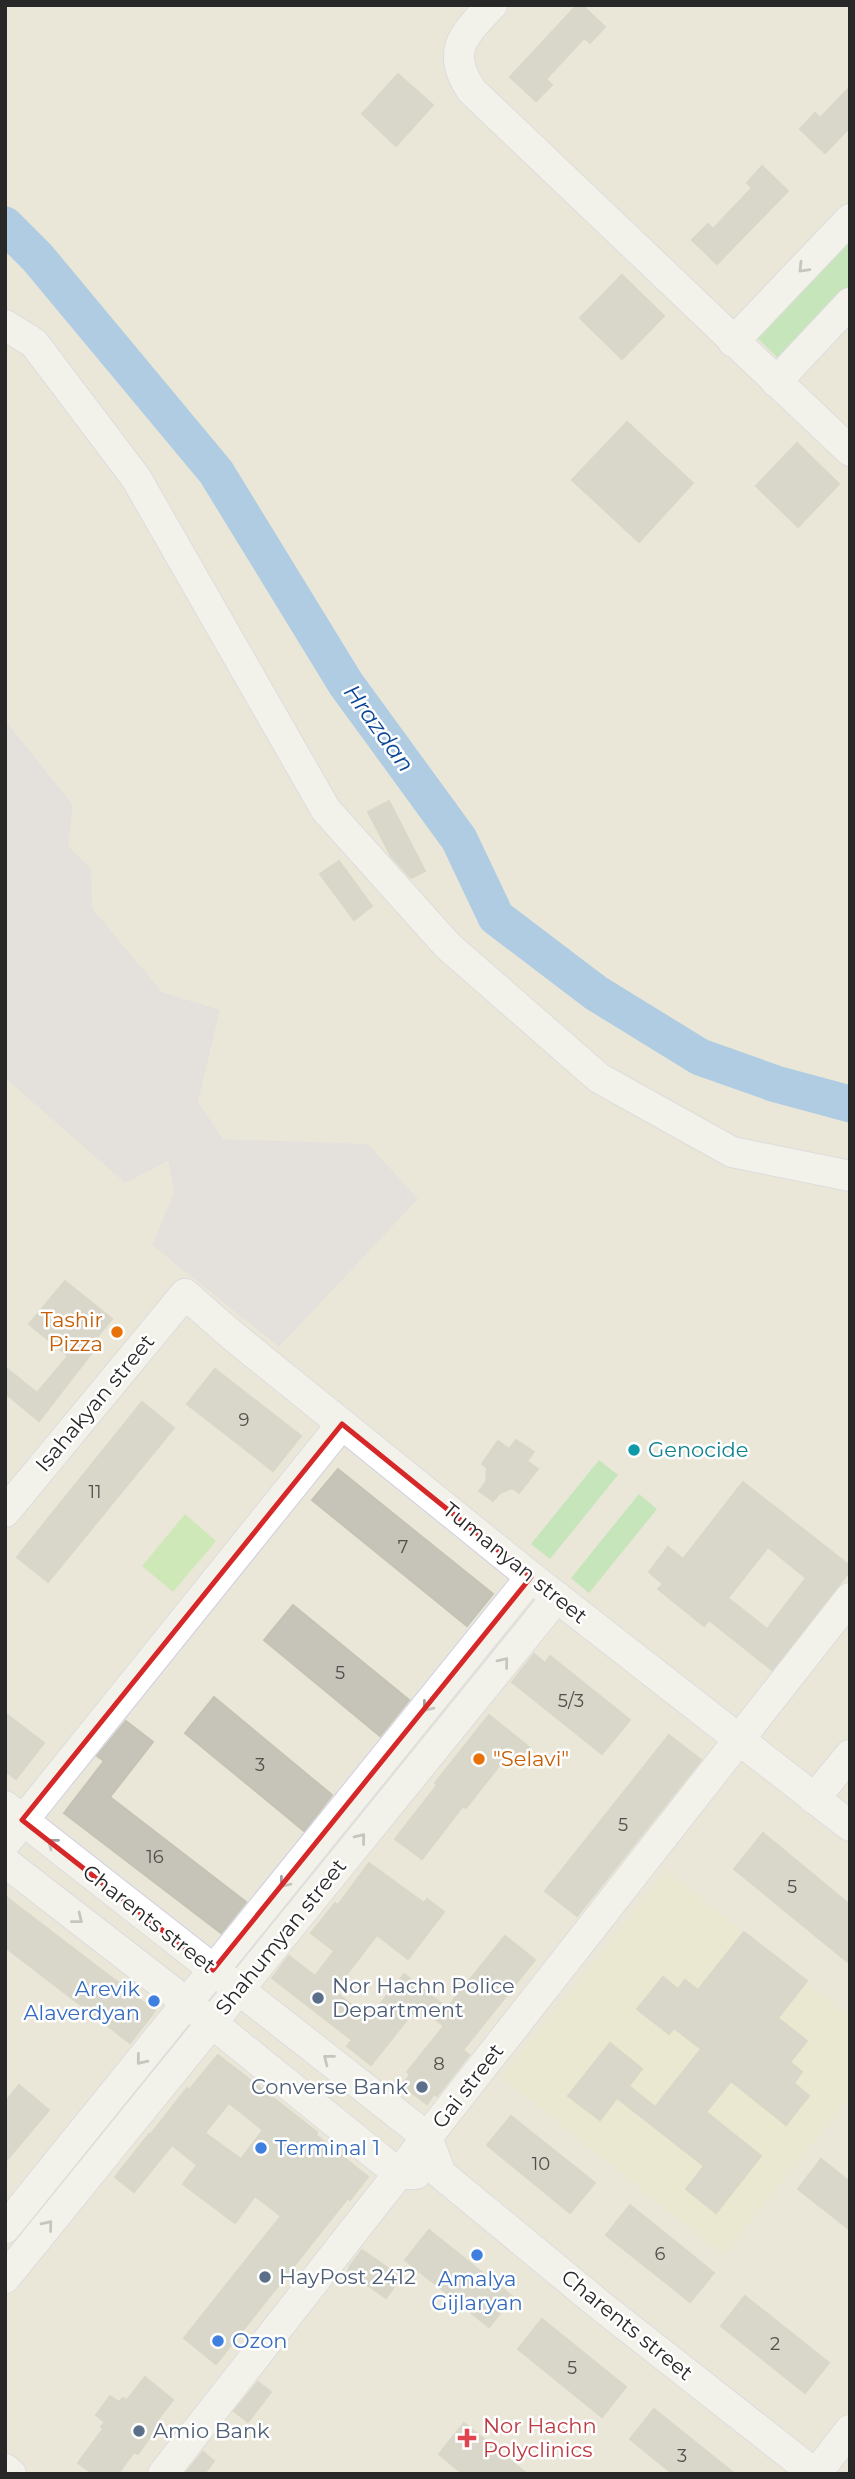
<svg xmlns="http://www.w3.org/2000/svg" width="855" height="2479" font-family="Montserrat,sans-serif">
  <style>
    .industrial { fill: #dedae2 }
    .education { fill: #ede9c7 }
    .green { fill: #9ce294 }
    .pitch { fill: #aeea8f }
    .lines { fill: none; stroke-linecap: round; stroke-linejoin: round }
    .river { stroke: #69acef; stroke-width: 37 }
    .building { fill: #c6c3b9; stroke: #c5c3b3; stroke-width: 2; fill-rule: evenodd }
    .minor-casing { stroke: #cfcee1; stroke-width: 32 }
    .minor { stroke: #fff; stroke-width: 30 }
    .oneway { stroke: #9e9e9e }
    .marked { fill: none; stroke: #d62828; stroke-width: 5; stroke-linejoin: round }
    .food-dot { fill: #e8710a; stroke: #fff; stroke-width: 2.5 }
    .culture-dot { fill: #0f9aa8; stroke: #fff; stroke-width: 2.5 }
    .service-dot { fill: #5c6f8a; stroke: #fff; stroke-width: 2.5 }
    .shop-dot { fill: #3f7fe0; stroke: #fff; stroke-width: 2.5 }
    .health-dot { fill: #e0444e; stroke: #fff; stroke-width: 2.5 }
    .labels { text-anchor: middle; stroke-width: 5; stroke-linejoin: round; paint-order: stroke }
    .number-label { font-size: 18px; fill: #504f4c }
    .food-label { font-size: 21px; fill: #c56008; stroke: #fff; text-anchor: end }
    .street-label { font-size: 21px; fill: #282828; stroke: #fff }
    .culture-label { font-size: 21px; fill: #0d838f; stroke: #fff; text-anchor: start }
    .service-label { font-size: 21px; fill: #4e5e75; stroke: #fff; text-anchor: start }
    .shop-label { font-size: 21px; fill: #366cbe; stroke: #fff; text-anchor: start }
    .health-label { font-size: 21px; fill: #be3a42; stroke: #fff; text-anchor: start }
    .water-label { font-size: 23px; font-style: italic; fill: #0c4797; stroke: #fff }
  </style>
  <rect width="100%" height="100%" fill="#eae7d9"/>
  <path class="industrial" d="M 5,720 L 73,805 L 68,846 L 91,869 L 92,908 L 162,992 L 220,1010 L 198,1102 L 223,1139 L 368,1144 L 418,1199 L 279,1347 L 152,1245 L 174,1192 L 168,1161 L 125,1183 L 5,1078 Z"/>
  <path class="education" d="M 667,1871 L 850,2018 L 850,2097 L 723,2255 L 502,2077 Z"/>
  <g class="green">
    <path d="M 850,234 L 850,285 L 779,359 L 754,335 Z"/>
    <path d="M 599,1460 L 618,1475 L 550,1559 L 531,1544 Z"/>
    <path d="M 639,1494 L 657,1509 L 589,1593 L 571,1578 Z"/>
  </g>
  <path class="pitch" d="M 185,1514 L 216,1541 L 173,1592 L 142,1566 Z"/>
  <g class="lines">
    <path class="river" d="M 5,225 L 37,257 L 216,472 L 346,684 L 459,839 L 496,917 L 596,993 L 700,1057 L 776,1084 L 850,1104"/>
  </g>
  <g class="building">
    <path d="M 577,5 L 582,5 L 605,27 L 590,43 L 584,38 L 546,79 L 552,85 L 536,101 L 510,77 Z"/>
    <path d="M 398,74 L 433,105 L 396,146 L 362,114 Z"/>
    <path d="M 850,87 L 850,127 L 825,153 L 800,129 L 815,113 L 820,118 Z"/>
    <path d="M 762,166 L 788,191 L 717,264 L 692,240 L 708,224 L 713,229 L 752,188 L 747,183 Z"/>
    <path d="M 622,275 L 664,316 L 622,359 L 580,318 Z"/>
    <path d="M 627,422 L 693,483 L 639,542 L 572,480 Z"/>
    <path d="M 797,443 L 839,484 L 798,527 L 756,486 Z"/>
    <path d="M 389,801 L 425,871 L 411,878 L 391,856 L 368,812 Z"/>
    <path d="M 339,861 L 372,906 L 354,920 L 320,874 Z"/>
    <path d="M 65,1281 L 112,1319 L 93,1342 L 97,1346 L 39,1421 L 5,1393 L 5,1367 L 37,1393 L 68,1356 L 29,1324 Z"/>
    <path d="M 215,1369 L 301,1436 L 273,1471 L 187,1404 Z"/>
    <path d="M 142,1402 L 174,1428 L 48,1582 L 17,1557 Z"/>
    <path d="M 516,1440 L 534,1452 L 527,1461 L 538,1469 L 519,1493 L 512,1488 L 500,1493 L 493,1501 L 479,1491 L 486,1482 L 487,1468 L 482,1464 L 498,1441 L 509,1449 Z"/>
    <path d="M 338,1469 L 493,1594 L 467,1626 L 312,1500 Z"/>
    <path d="M 743,1482 L 850,1566 L 850,1571 L 772,1670 L 709,1620 L 704,1626 L 658,1589 L 663,1584 L 649,1572 L 668,1547 L 683,1559 ZM 768,1547 L 806,1578 L 767,1629 L 728,1598 Z"/>
    <path d="M 293,1605 L 409,1700 L 380,1736 L 264,1640 Z"/>
    <path d="M 534,1654 L 545,1663 L 550,1656 L 630,1720 L 602,1754 L 512,1682 Z"/>
    <path d="M 214,1697 L 332,1795 L 304,1831 L 185,1733 Z"/>
    <path d="M 5,1713 L 44,1743 L 16,1779 L 5,1771 Z"/>
    <path d="M 489,1715 L 529,1747 L 518,1759 L 510,1752 L 466,1808 L 463,1806 L 422,1859 L 395,1839 L 437,1785 L 435,1783 Z"/>
    <path d="M 126,1721 L 153,1742 L 110,1797 L 246,1902 L 221,1933 L 64,1813 L 104,1761 L 97,1756 Z"/>
    <path d="M 669,1735 L 701,1760 L 577,1916 L 545,1891 Z"/>
    <path d="M 763,1833 L 850,1905 L 850,1964 L 734,1869 Z"/>
    <path d="M 369,1863 L 424,1903 L 427,1899 L 444,1912 L 408,1959 L 377,1935 L 334,1991 L 369,2018 L 404,1974 L 447,2008 L 505,1936 L 535,1960 L 463,2050 L 469,2055 L 437,2096 L 434,2094 L 427,2104 L 402,2085 L 410,2075 L 407,2072 L 444,2026 L 418,2006 L 371,2065 L 347,2046 L 352,2040 L 272,1978 L 289,1956 L 315,1976 L 334,1951 L 311,1933 L 335,1903 L 338,1905 Z"/>
    <path d="M 5,1896 L 155,2011 L 130,2043 L 5,1947 Z"/>
    <path d="M 744,1932 L 807,1981 L 778,2018 L 807,2041 L 790,2062 L 802,2072 L 794,2083 L 809,2096 L 786,2125 L 731,2081 L 706,2112 L 761,2156 L 716,2213 L 686,2189 L 704,2166 L 617,2098 L 600,2120 L 568,2096 L 610,2043 L 642,2069 L 629,2086 L 655,2107 L 701,2049 L 674,2028 L 669,2034 L 637,2009 L 663,1977 L 678,1989 L 685,1980 L 698,1990 Z"/>
    <path d="M 218,2055 L 317,2132 L 316,2135 L 368,2177 L 350,2200 L 348,2198 L 216,2364 L 184,2338 L 281,2216 L 255,2196 L 235,2223 L 183,2184 L 197,2165 L 172,2145 L 134,2192 L 115,2177 L 149,2134 L 150,2135 L 187,2088 L 189,2090 ZM 229,2103 L 263,2130 L 241,2159 L 205,2133 Z"/>
    <path d="M 19,2085 L 49,2110 L 5,2162 L 5,2102 Z"/>
    <path d="M 511,2116 L 595,2183 L 570,2213 L 487,2145 Z"/>
    <path d="M 821,2159 L 850,2182 L 850,2230 L 798,2189 Z"/>
    <path d="M 630,2205 L 714,2273 L 690,2302 L 606,2235 Z"/>
    <path d="M 429,2230 L 513,2297 L 489,2327 L 405,2260 Z"/>
    <path d="M 362,2250 L 401,2277 L 386,2298 L 359,2279 L 345,2281 L 350,2266 Z"/>
    <path d="M 745,2296 L 829,2363 L 805,2393 L 721,2326 Z"/>
    <path d="M 542,2319 L 626,2387 L 602,2417 L 518,2349 Z"/>
    <path d="M 145,2377 L 173,2400 L 156,2422 L 159,2424 L 138,2454 L 134,2452 L 118,2474 L 93,2474 L 78,2463 L 103,2429 L 101,2427 L 105,2422 L 96,2415 L 110,2396 L 119,2402 L 123,2398 L 127,2400 Z"/>
    <path d="M 258,2382 L 271,2392 L 248,2422 L 234,2411 Z"/>
    <path d="M 654,2409 L 735,2474 L 673,2474 L 630,2439 Z"/>
    <path d="M 464,2423 L 527,2474 L 463,2474 L 439,2454 Z"/>
    <path d="M 203,2452 L 214,2461 L 204,2474 L 185,2474 Z"/>
  </g>
  <g class="lines">
    <defs>
      <g id="minor">
        <path d="M 492,5 C 463,35 445,52 472,91 L 850,451"/>
        <path d="M 5,325 L 34,343 L 136,478 L 326,810 L 448,946 L 599,1078 L 732,1152 L 850,1176"/>
        <path d="M 733,342 L 850,219"/>
        <path d="M 776,382 L 850,303"/>
        <path d="M 5,1512 L 185,1294 L 233,1336 L 531,1577 L 850,1826"/>
        <path d="M 814,1799 L 850,1755"/>
        <path d="M 5,1806 L 427,2137 L 441,2174 L 601,2306 L 815,2474"/>
        <path d="M 5,1843 L 342,1424"/>
        <path d="M 5,1862 L 187,2003 L 399,2174 L 416,2174"/>
        <path d="M 5,2228 L 531,1577"/>
        <path d="M 5,2278 L 557,1597"/>
        <path d="M 5,2469 L 11,2474"/>
        <path d="M 163,2474 L 850,1598"/>
        <path d="M 816,2474 L 850,2430"/>
      </g>
    </defs>
    <use href="#minor" class="minor-casing"/>
    <use href="#minor" class="minor"/>
  </g>
  <defs><path id="oneway-chevron" d="M-2-3.5L2.5 0L-2 3.5" fill="none" stroke-width="1.6" stroke-linecap="round" stroke-linejoin="round" transform="scale(1.75)"/></defs>
  <g class="oneway">
    <use href="#oneway-chevron" transform="translate(803 268) rotate(134)"/>
    <use href="#oneway-chevron" transform="translate(504 1662) rotate(-51)"/>
    <use href="#oneway-chevron" transform="translate(427 1707) rotate(129)"/>
    <use href="#oneway-chevron" transform="translate(361 1838) rotate(-51)"/>
    <use href="#oneway-chevron" transform="translate(52 1843) rotate(-142)"/>
    <use href="#oneway-chevron" transform="translate(284 1883) rotate(129)"/>
    <use href="#oneway-chevron" transform="translate(78 1919) rotate(38)"/>
    <use href="#oneway-chevron" transform="translate(328 2059) rotate(-142)"/>
    <use href="#oneway-chevron" transform="translate(141 2060) rotate(129)"/>
    <use href="#oneway-chevron" transform="translate(48 2225) rotate(-51)"/>
  </g>
  <path d="M0 0H855V2479H0ZM 342,1424 L 531,1577 L 213,1970 L 22,1820 Z" fill="#eae7d9" fill-opacity=".55" fill-rule="evenodd"/>
  <path class="marked" d="M 342,1424 L 531,1577 L 213,1970 L 22,1820 Z"/>
  <g class="food-dot">
    <circle cx="117" cy="1332" r="7"/>
    <circle cx="479" cy="1759" r="7"/>
  </g>
  <circle class="culture-dot" cx="634" cy="1450" r="7"/>
  <g class="service-dot">
    <circle cx="318" cy="1998" r="7"/>
    <circle cx="422" cy="2087" r="7"/>
    <circle cx="265" cy="2277" r="7"/>
    <circle cx="139" cy="2431" r="7"/>
  </g>
  <g class="shop-dot">
    <circle cx="154" cy="2001" r="7"/>
    <circle cx="261" cy="2148" r="7"/>
    <circle cx="477" cy="2255" r="7"/>
    <circle cx="218" cy="2341" r="7"/>
  </g>
  <path class="health-dot" d="M463.5 2427.5h7v7h7v7h-7v7h-7v-7h-7v-7h7z"/>
  <g class="labels">
    <g class="number-label">
      <text x="244" y="1426">9</text>
      <text x="95" y="1498">11</text>
      <text x="403" y="1553">7</text>
      <text x="340" y="1679">5</text>
      <text x="571" y="1707">5/3</text>
      <text x="260" y="1771">3</text>
      <text x="623" y="1831">5</text>
      <text x="155" y="1863">16</text>
      <text x="792" y="1893">5</text>
      <text x="439" y="2070">8</text>
      <text x="541" y="2170">10</text>
      <text x="660" y="2260">6</text>
      <text x="775" y="2350">2</text>
      <text x="572" y="2374">5</text>
      <text x="682" y="2462">3</text>
    </g>
    <g class="food-label">
      <text x="103" y="1327">Tashir<tspan x="103" dy="24">Pizza</tspan></text>
      <text x="493" y="1766" text-anchor="start">"Selavi"</text>
    </g>
    <g class="street-label">
      <text transform="translate(95 1403) rotate(-50)" y="7">Isahakyan street</text>
      <text transform="translate(515 1563) rotate(39)" y="7">Tumanyan street</text>
      <text transform="translate(149 1919) rotate(38)" y="7">Charents street</text>
      <text transform="translate(281 1937) rotate(-51)" y="7">Shahumyan street</text>
      <text transform="translate(468 2086) rotate(-52)" y="7">Gai street</text>
      <text transform="translate(627 2325) rotate(39)" y="7">Charents street</text>
    </g>
    <g class="culture-label">
      <text x="648" y="1457">Genocide</text>
    </g>
    <g class="service-label">
      <text x="332" y="1993">Nor Hachn Police<tspan x="332" dy="24">Department</tspan></text>
      <text x="408" y="2094" text-anchor="end">Converse Bank</text>
      <text x="279" y="2284">HayPost 2412</text>
      <text x="153" y="2438">Amio Bank</text>
    </g>
    <g class="shop-label">
      <text x="140" y="1996" text-anchor="end">Arevik<tspan x="140" dy="24">Alaverdyan</tspan></text>
      <text x="275" y="2155">Terminal 1</text>
      <text x="477" y="2286" text-anchor="middle">Amalya<tspan x="477" dy="24">Gijlaryan</tspan></text>
      <text x="232" y="2348">Ozon</text>
    </g>
    <g class="health-label">
      <text x="483" y="2433">Nor Hachn<tspan x="483" dy="24">Polyclinics</tspan></text>
    </g>
    <g class="water-label">
      <text transform="translate(379 728) rotate(54)" y="8">Hrazdan</text>
    </g>
  </g>
  <rect width="855" height="2479" fill="none" stroke="#282828" stroke-width="14"/>
</svg>
